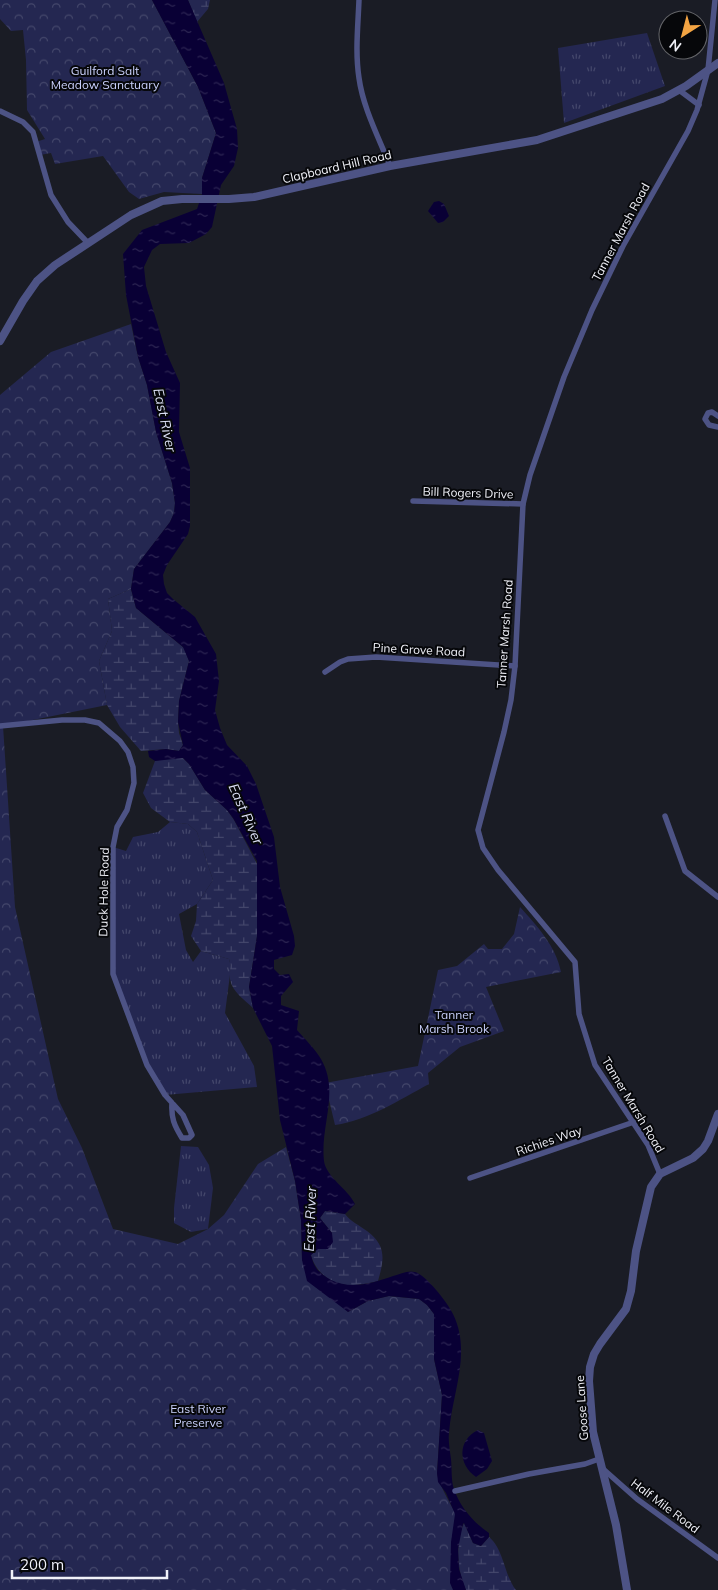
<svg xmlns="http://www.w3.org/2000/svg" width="718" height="1590" font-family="Mulish,sans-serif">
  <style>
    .grass { fill: url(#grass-tufts) }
    .wetland { fill: url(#wetland-marsh) }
    .park { fill: url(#park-crowns) }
    .water { fill: url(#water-ripples) }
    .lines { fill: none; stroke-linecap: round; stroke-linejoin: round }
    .minor { stroke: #4d5385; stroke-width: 5.5 }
    .tertiary { stroke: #4d5385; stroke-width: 8 }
    .labels { text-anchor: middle; stroke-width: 4; stroke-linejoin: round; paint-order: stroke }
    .park-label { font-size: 12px; fill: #cad1fc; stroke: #06070a }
    .street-label { font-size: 12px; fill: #f0f1f8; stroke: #06070a }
    .water-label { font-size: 14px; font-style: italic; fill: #dadef4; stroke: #06070a }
  </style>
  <defs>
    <pattern id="grass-tufts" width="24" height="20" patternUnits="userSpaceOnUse" patternTransform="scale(1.25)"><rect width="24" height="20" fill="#242751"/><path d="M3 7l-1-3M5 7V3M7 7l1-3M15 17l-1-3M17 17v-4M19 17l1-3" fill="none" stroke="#44476b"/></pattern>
    <pattern id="wetland-marsh" width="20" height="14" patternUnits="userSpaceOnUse" patternTransform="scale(1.25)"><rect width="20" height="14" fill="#242751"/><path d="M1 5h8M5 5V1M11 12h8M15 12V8" fill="none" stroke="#44476b"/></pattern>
    <pattern id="park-crowns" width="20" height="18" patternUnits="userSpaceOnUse" patternTransform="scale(1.25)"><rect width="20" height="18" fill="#242751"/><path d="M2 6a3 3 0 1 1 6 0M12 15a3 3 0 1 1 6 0" fill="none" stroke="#44476b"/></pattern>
    <pattern id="water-ripples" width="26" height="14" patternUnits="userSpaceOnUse" patternTransform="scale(1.25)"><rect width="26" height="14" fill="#090035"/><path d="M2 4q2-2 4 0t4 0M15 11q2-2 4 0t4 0" fill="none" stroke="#2d2653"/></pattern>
  </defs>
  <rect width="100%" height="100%" fill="#1a1c25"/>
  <g class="grass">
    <path d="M 647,33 L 665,86 L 564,123 L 558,48 Z"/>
    <path d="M 170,822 L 188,824 L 197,832 L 213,880 L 197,904 L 179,914 L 186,950 L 193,962 L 201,951 L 229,959 L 231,967 L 225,1013 L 254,1066 L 257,1087 L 165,1095 L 157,1083 L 113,974 L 113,847 L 126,851 L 133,837 L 158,832 Z"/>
    <path d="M 181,1146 L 198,1147 L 209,1165 L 213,1188 L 208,1229 L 191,1232 L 174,1223 L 174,1208 Z"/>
  </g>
  <g class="wetland">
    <path d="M 188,0 L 210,0 L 208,9 L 197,22 Z"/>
    <path d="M 131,589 L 136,608 L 184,648 L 189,661 L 179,701 L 178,722 L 179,733 L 183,745 L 179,751 L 166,749 L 141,751 L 120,727 L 107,705 L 99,661 L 112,631 L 108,599 Z"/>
    <path d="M 170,758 L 183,758 L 189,764 L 205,790 L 227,810 L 234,820 L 257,864 L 257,936 L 249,987 L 253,1008 C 245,1000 232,992 230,979 C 229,971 232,969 229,959 L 201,951 L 191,936 L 196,921 L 197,904 L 213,880 L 197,832 L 188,824 L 170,822 L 151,808 L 143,793 L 155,761 Z"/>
    <path d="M 325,1211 L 345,1214 C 351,1222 359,1225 367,1231 C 387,1246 384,1260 378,1281 C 369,1283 357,1286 347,1285 C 330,1284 315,1271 311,1255 L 332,1233 L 320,1218 Z"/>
    <path d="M 464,1523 L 473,1543 L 481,1546 L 489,1537 C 504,1549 504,1575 516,1590 L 466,1590 C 457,1570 455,1543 464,1523 Z"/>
  </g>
  <g class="park">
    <path d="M 0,0 L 152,0 L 198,87 L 216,133 L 202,178 L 202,194 L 164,192 L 139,199 L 129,192 L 103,156 L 55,164 L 51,153 L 40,155 L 36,142 L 45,139 L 27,110 L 26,60 L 23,30 L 11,31 L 0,19 Z"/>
    <path d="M 131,324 L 138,357 L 147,385 L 156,432 L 172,483 L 175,503 L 174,513 L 170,522 L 134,569 L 131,589 L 108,599 L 112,631 L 99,661 L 107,705 L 3,726 L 15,907 L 58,1099 L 82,1148 L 113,1229 L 178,1244 L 208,1229 L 224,1215 L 258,1164 L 286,1147 L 295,1181 L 301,1220 L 302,1260 L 348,1312 L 368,1301 L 389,1296 L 419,1299 L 427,1305 L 434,1314 L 434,1359 L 442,1395 L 437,1473 C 438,1482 454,1513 460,1518 L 456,1546 L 462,1590 L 0,1590 L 0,395 L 51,352 Z"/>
    <path d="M 520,907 C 537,926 556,946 561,972 L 486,987 L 504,1031 L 460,1047 L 428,1073 L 429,1084 C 399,1100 369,1120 335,1125 L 325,1083 L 418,1066 L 438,970 L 457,966 L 484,944 L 488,949 L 502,949 L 514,934 Z"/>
  </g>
  <g class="water">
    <path d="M 152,0 L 188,0 L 224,83 L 237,129 L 238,148 L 234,166 L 221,185 L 212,227 L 206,234 L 189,243 L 160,244 L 152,250 L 144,267 L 146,286 L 166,352 L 180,383 L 179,432 L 190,468 L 190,526 L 188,534 L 167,565 L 163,575 L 164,584 L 167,593 L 173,599 L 195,617 L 216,654 L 219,681 L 215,710 L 220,728 L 227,745 L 247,766 L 256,784 L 274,837 L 280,887 L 294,936 L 295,946 L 292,955 L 274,960 L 274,969 L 280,975 L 289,974 L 293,982 L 281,996 L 281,1005 L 299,1011 L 297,1030 C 305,1039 315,1049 321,1059 C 340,1092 320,1126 324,1161 C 326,1177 348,1189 355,1204 L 345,1214 L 325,1211 L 320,1218 L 332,1233 L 333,1242 L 328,1249 L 318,1249 L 311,1255 C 314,1268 319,1273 331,1280 C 351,1290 373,1283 393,1276 C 400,1274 408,1270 415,1272 C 426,1275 448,1303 453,1314 C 472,1353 452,1393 449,1433 C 448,1441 450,1451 451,1459 C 452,1468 451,1481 454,1489 C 460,1507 474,1523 489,1533 L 489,1537 L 481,1546 L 473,1543 L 464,1523 L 463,1524 L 458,1549 L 459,1569 L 466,1590 L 453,1590 L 450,1583 L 451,1542 L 455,1514 L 446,1493 L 438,1482 L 437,1473 L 442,1395 L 434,1359 L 434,1314 L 427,1305 L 419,1299 L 389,1296 L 368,1301 L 348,1312 L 307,1281 L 302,1260 L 301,1220 L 295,1181 L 280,1120 L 272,1046 L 253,1008 L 249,987 L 257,936 L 257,861 L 233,818 L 227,810 L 205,790 L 189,764 L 183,758 L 155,761 L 149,757 L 148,751 L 166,749 L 179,751 L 183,745 L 178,722 L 179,701 L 189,661 L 183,647 L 136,608 L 131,589 L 134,569 L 170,522 L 174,513 L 175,503 L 172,483 L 156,432 L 147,385 L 138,357 L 126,295 L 123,254 L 142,230 L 197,209 L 202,194 L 202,178 L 216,133 L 198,87 Z"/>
    <path d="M 439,201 L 444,204 L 449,216 L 443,222 L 438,223 L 428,211 L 434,202 Z"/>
    <path d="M 478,1430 L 484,1433 L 492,1461 L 487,1469 L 476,1477 C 458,1465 457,1440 478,1430 Z"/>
  </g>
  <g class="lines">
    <g class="minor">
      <path d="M 359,0 C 358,26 355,52 359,78 C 363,108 379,138 390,166"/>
      <path d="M 679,90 L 699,105"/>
      <path d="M 0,111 L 23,122 L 33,132 L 51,195 L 68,222 L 88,243"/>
      <path d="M 718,416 L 712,412 L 708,413 L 705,419 L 709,425 L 718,427"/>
      <path d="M 413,501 L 523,504"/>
      <path d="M 325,672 L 340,662 L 348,659 L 376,657 L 515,666"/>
      <path d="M 0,726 L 62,720 L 85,720 L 99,723 L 120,741 L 128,752 L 133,767 L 134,783 L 127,810 L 117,827 L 113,847 L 113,974 L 147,1065 L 165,1095 L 183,1115 L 192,1135 L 189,1138 L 182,1138 C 174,1125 171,1118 172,1103"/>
      <path d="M 665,816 L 685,871 L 718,897"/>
      <path d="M 660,1174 L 648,1145 L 595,1065 L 579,1014 L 575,962 L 498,870 L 483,848 L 478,830 L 504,732 L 511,700 L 515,666 L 523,504 L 530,475 L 564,377 L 592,310 L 623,246 L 688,131 L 697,110 L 708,70 L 715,0"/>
      <path d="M 470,1178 L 634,1122"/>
      <path d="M 602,1468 L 637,1499 L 718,1558"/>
      <path d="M 455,1491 L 529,1474 L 585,1464 L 599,1459"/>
    </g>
    <g class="tertiary">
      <path d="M 0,341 L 23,301 L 37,281 L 55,265 L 131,215 L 162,201 L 182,199 L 229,199 L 254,197 L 390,166 L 537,140 L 662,99 L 686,86 L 718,63"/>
      <path d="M 627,1590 L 616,1525 L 593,1432 L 589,1381 L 590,1367 L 594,1354 L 600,1344 L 626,1309 L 631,1291 L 636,1251 L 651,1187 L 660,1174 L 693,1158 L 703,1149 L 708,1141 L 718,1114"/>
    </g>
  </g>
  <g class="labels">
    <g class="park-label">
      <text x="105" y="75">Guilford Salt<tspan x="105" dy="14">Meadow Sanctuary</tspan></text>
      <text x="454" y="1019">Tanner<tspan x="454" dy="14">Marsh Brook</tspan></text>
      <text x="198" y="1413">East River<tspan x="198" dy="14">Preserve</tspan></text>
    </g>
    <g class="street-label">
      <text transform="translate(337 167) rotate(-13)" y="4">Clapboard Hill Road</text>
      <text transform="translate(621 232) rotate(-62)" y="4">Tanner Marsh Road</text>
      <text transform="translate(468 493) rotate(2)" y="4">Bill Rogers Drive</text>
      <text transform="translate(505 634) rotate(-86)" y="4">Tanner Marsh Road</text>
      <text transform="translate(419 650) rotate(3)" y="4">Pine Grove Road</text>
      <text transform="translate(104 892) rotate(-89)" y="4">Duck Hole Road</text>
      <text transform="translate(633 1105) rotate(59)" y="4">Tanner Marsh Road</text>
      <text transform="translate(549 1141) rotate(-19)" y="4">Richies Way</text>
      <text transform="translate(582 1408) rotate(-94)" y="4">Goose Lane</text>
      <text transform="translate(665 1506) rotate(37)" y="4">Half Mile Road</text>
    </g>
    <g class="water-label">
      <text transform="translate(165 420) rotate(78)" y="5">East River</text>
      <text transform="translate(246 814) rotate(66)" y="5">East River</text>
      <text transform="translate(310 1219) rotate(-88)" y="5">East River</text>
    </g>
  </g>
  <g transform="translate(683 35) rotate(216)"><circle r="24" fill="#06070a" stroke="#646569"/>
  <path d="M0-4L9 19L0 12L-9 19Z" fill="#f3a443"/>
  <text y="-8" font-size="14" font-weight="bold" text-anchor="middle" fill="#f0f1f8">N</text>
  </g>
  <path d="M12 1570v8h155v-8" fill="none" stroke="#f0f1f8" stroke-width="2.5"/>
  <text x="20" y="1570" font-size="15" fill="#f0f1f8" stroke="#06070a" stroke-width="4" paint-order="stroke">200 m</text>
</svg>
